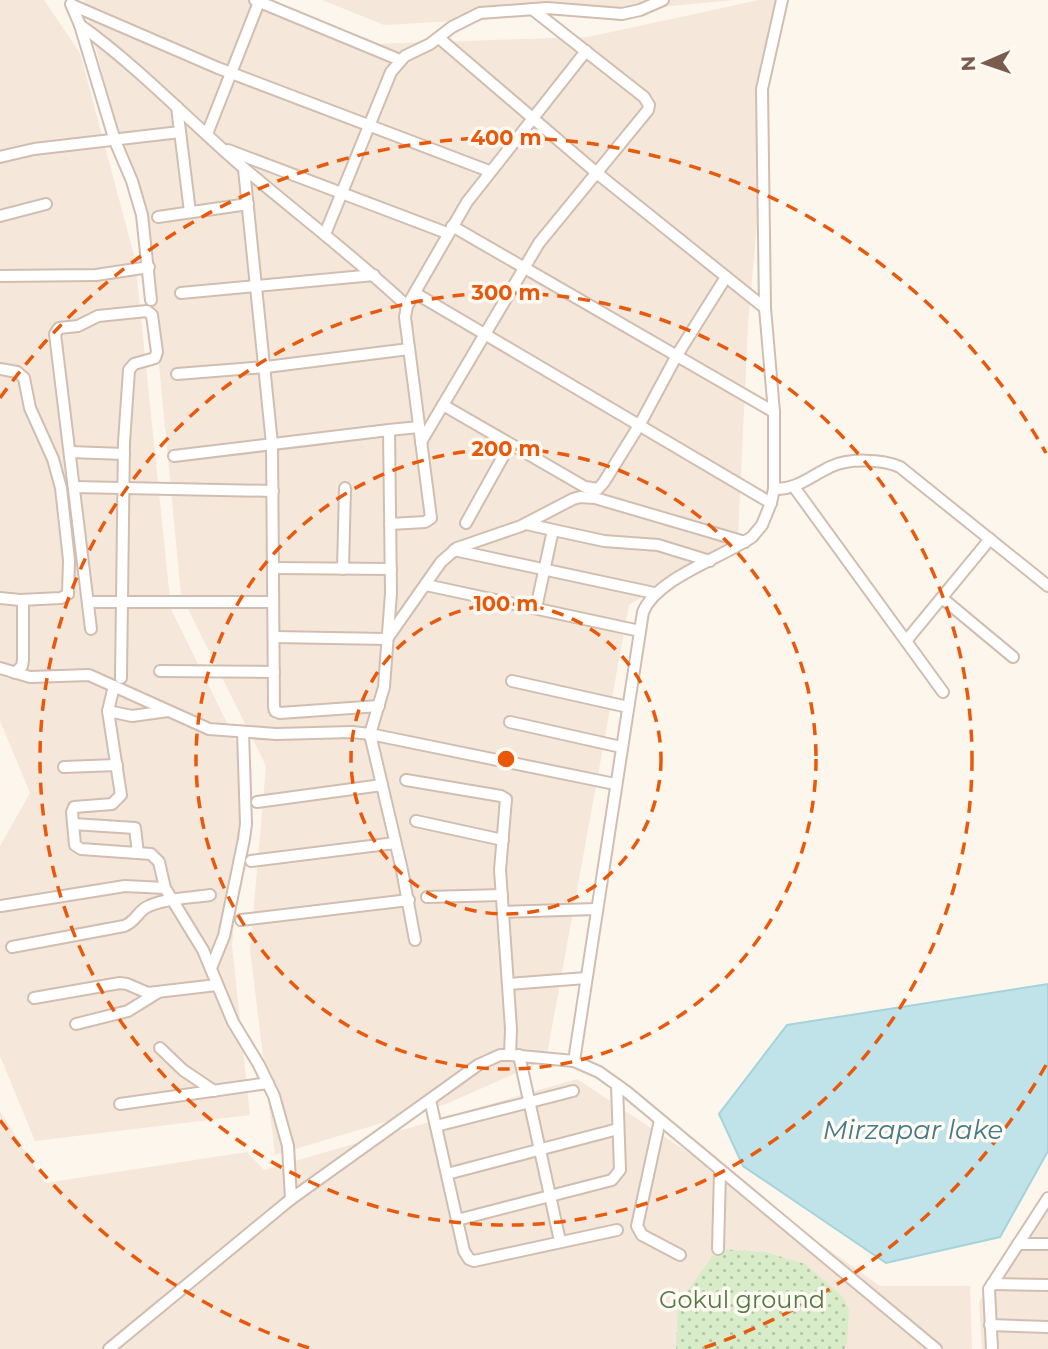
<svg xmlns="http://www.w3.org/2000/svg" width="1048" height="1349" font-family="Montserrat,sans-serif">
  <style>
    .residential { fill: #f5e8da }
    .park { fill: url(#park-dots) }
    .water { fill: #bfe3e8; stroke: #a5d3da; stroke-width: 2 }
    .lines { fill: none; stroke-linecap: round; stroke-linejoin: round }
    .minor-casing { stroke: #d1beb0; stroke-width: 14 }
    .minor { stroke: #fff; stroke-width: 10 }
    .ring { fill: none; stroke: #e8590c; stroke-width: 3.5; stroke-dasharray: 12 9 }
    .labels { text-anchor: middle; stroke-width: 7; stroke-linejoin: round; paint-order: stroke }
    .park-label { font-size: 24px; fill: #537a41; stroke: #fffaf3 }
    .water-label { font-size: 26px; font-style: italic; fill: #437c86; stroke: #fffaf3 }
    .centre { fill: #e8590c; stroke: #fffaf3; stroke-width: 3.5 }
    .ring-label { font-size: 21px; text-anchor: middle; font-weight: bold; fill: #e8590c; stroke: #fffaf3; stroke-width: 7; stroke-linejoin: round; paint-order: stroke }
  </style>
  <defs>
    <pattern id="park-dots" width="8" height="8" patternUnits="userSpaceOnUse" patternTransform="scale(1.75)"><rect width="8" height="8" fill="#d8ecc9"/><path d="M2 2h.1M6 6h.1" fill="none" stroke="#b4c2a5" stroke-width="1.8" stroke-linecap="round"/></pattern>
  </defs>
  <rect width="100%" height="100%" fill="#fdf6ec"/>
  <g class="residential">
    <path d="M 0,0 L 44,0 L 80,53 L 135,259 L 171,609 L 249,768 L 232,945 L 250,1115 L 35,1141 L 0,1056 L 0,846 L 30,793 L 0,721 Z"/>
    <path d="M 84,0 L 247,0 L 372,44 L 588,37 L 759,0 L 777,0 L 748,325 L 738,538 L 629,605 L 546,1060 L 446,1104 L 275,1155 L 250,950 L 266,766 L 181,595 L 149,260 Z"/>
    <path d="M 322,0 L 734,0 L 598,13 L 384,25 Z"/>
    <path d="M 577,1079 L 736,1184 L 880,1286 L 970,1286 L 972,1349 L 0,1349 L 0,1111 L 45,1183 L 247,1152 L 264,1170 Z"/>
    <path d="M 1048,1195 L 1048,1349 L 982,1349 L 979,1302 Z"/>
  </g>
  <path class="park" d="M 718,1249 L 765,1252 L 805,1264 L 843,1297 L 849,1310 L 847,1343 L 844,1349 L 676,1349 L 678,1303 Z"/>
  <path class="water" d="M 1048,984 L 1048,1151 L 1000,1237 L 886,1263 L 743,1166 L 719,1114 L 787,1025 Z"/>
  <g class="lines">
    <defs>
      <g id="minor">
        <path d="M 255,0 L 400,60"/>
        <path d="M 782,0 L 762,89 L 765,308 L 774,412 L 774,489 L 771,503 L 762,525 L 752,537 C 721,558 657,578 643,612 L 574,1061 L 599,1072 L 627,1092 L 936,1349"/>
        <path d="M 71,4 L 80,25 L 115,141 L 132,181 L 142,215 L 151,300"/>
        <path d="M 72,5 L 218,68 L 489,171"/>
        <path d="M 80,25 C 140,68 189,121 245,169 C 299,215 355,257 407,306"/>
        <path d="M 439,38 L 598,174 L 765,308"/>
        <path d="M 177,107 L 190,212"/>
        <path d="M 207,134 L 259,2"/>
        <path d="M 228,150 L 447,233"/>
        <path d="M 0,157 L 34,149 L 180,132"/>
        <path d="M 244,169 L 272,444 L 274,707 L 275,711 L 280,713 L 379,706"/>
        <path d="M 0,216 L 46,204"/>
        <path d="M 158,217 L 248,204"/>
        <path d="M 452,226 L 774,412"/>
        <path d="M 325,234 L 391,72 L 405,56 L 430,44 L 452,27 L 480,13 L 547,8 L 622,14 L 640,10 L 663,0"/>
        <path d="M 0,276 L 96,275 L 149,267"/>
        <path d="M 181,293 L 374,275"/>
        <path d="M 415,293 L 771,503"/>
        <path d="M 0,369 L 17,372 L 24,378 L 30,408 L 53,459 L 61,488 L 69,560 L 68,594 L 61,598 L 20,600"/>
        <path d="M 177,374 L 266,367 L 409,349"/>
        <path d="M 443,405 L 585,487 L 598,489 L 604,482 L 640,424 L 677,355 L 726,277"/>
        <path d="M 389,430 L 419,427"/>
        <path d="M 421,442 L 539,243 L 648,110 L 649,105 L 644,97 L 532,9"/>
        <path d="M 70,452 L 124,454"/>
        <path d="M 174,456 L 389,430 L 391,593 L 384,687 L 370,734 L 402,870 L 415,940"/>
        <path d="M 74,487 L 273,491"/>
        <path d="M 794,487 L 943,692"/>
        <path d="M 774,489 C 796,490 811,476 830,467 C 848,458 882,459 900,467 L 1048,586"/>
        <path d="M 466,523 L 510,444"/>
        <path d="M 390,524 L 425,522 L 431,518 L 405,317 L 407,306 L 467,202 L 586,51"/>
        <path d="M 526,524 L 604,541 L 658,545 L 710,561"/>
        <path d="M 454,550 L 654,593"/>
        <path d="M 273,568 L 391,569"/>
        <path d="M 343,569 L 345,488"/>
        <path d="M 426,585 L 640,631"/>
        <path d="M 0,598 L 20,600 L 23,604 L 23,660 L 22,666 L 15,673"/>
        <path d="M 942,598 L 1013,657"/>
        <path d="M 88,602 L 273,602"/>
        <path d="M 536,608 L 553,530"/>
        <path d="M 91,629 L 55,334 L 59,328 L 78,326 L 98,316 L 147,311 L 152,315 L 157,352 L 155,358 L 134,364 L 129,370 L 124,442 L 121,678"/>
        <path d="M 274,637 L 387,639 L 441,562 L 457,548 L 521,526 L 573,499 L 580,497 L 595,498 L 745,542"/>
        <path d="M 906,641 L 990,539"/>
        <path d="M 0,668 L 30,677 L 89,675 L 209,729 L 276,734 L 352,732 L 370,734 L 615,784"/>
        <path d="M 160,671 L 274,672"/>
        <path d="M 512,681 L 628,707"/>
        <path d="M 114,686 L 108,711 L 121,795 L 112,804 L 74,807 L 72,812 L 75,845 L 81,849 L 151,854 L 159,862 L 165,888 L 203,950 L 233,1022 L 259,1065 L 274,1096 L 288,1146 L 291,1199"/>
        <path d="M 108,711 L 132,716 L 168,711"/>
        <path d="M 510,722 L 621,747"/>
        <path d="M 64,767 L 117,765"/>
        <path d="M 406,780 L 501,796 L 506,799 L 500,870 L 511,1029 L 510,1055"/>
        <path d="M 257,802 L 382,785"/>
        <path d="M 416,821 L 503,840"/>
        <path d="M 73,824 L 135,828 L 138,853"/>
        <path d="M 251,861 L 395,843"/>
        <path d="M 427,897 L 502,895"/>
        <path d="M 1,906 L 125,886 L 165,888"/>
        <path d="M 503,912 L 596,909"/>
        <path d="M 241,920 L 409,900"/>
        <path d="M 12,947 L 124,926 C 136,922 138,910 149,906 C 167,898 191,898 210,895"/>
        <path d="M 211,968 L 224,936 L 244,839 L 246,824 L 243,732"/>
        <path d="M 508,984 L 586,978"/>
        <path d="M 34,998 L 120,983 L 127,984 L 148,993 L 217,985"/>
        <path d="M 76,1024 L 128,1011 L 157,993"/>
        <path d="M 160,1048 L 183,1070 L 214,1091"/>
        <path d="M 519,1055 L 560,1241"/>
        <path d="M 430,1100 L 464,1251 L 469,1259 L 474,1261 L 617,1230"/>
        <path d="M 120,1104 L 268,1083"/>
        <path d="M 660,1120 L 637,1226 L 642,1235 L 680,1255"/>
        <path d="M 436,1126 L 573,1091"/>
        <path d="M 447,1174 L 618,1129"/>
        <path d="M 457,1220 L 612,1180 L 620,1170 L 617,1085"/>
        <path d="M 1018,1244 L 1048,1244"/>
        <path d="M 718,1249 L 720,1172"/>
        <path d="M 992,1284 L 1048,1285"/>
        <path d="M 990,1325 L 1048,1327"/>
        <path d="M 109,1349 L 291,1199 L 478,1065 L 500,1055 L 510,1055 L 574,1061"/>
        <path d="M 992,1349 L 989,1289 L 1048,1198"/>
      </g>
    </defs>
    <use href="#minor" class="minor-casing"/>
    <use href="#minor" class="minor"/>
  </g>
  <g class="ring">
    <circle cx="506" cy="759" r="155"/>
    <circle cx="506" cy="759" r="310"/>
    <circle cx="506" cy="759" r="466"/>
    <path d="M1046 1065A621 621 0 0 1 703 1348M309 1348A621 621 0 0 1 0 1120M0 398A621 621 0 0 1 1046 453"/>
  </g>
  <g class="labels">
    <g class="park-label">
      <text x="742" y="1308">Gokul ground</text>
    </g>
    <g class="water-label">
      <text x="913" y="1139">Mirzapar lake</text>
    </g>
  </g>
  <circle cx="506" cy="759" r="10" class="centre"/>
  <g class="ring-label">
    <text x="506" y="145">400 m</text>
    <text x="506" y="300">300 m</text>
    <text x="506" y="456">200 m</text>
    <text x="506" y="611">100 m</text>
  </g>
  <g transform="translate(985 63) rotate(268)" stroke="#fffaf3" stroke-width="5" paint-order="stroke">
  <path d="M0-5L12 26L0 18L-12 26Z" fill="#7a5c4d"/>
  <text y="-10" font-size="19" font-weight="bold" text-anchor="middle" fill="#7a5c4d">N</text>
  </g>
</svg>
